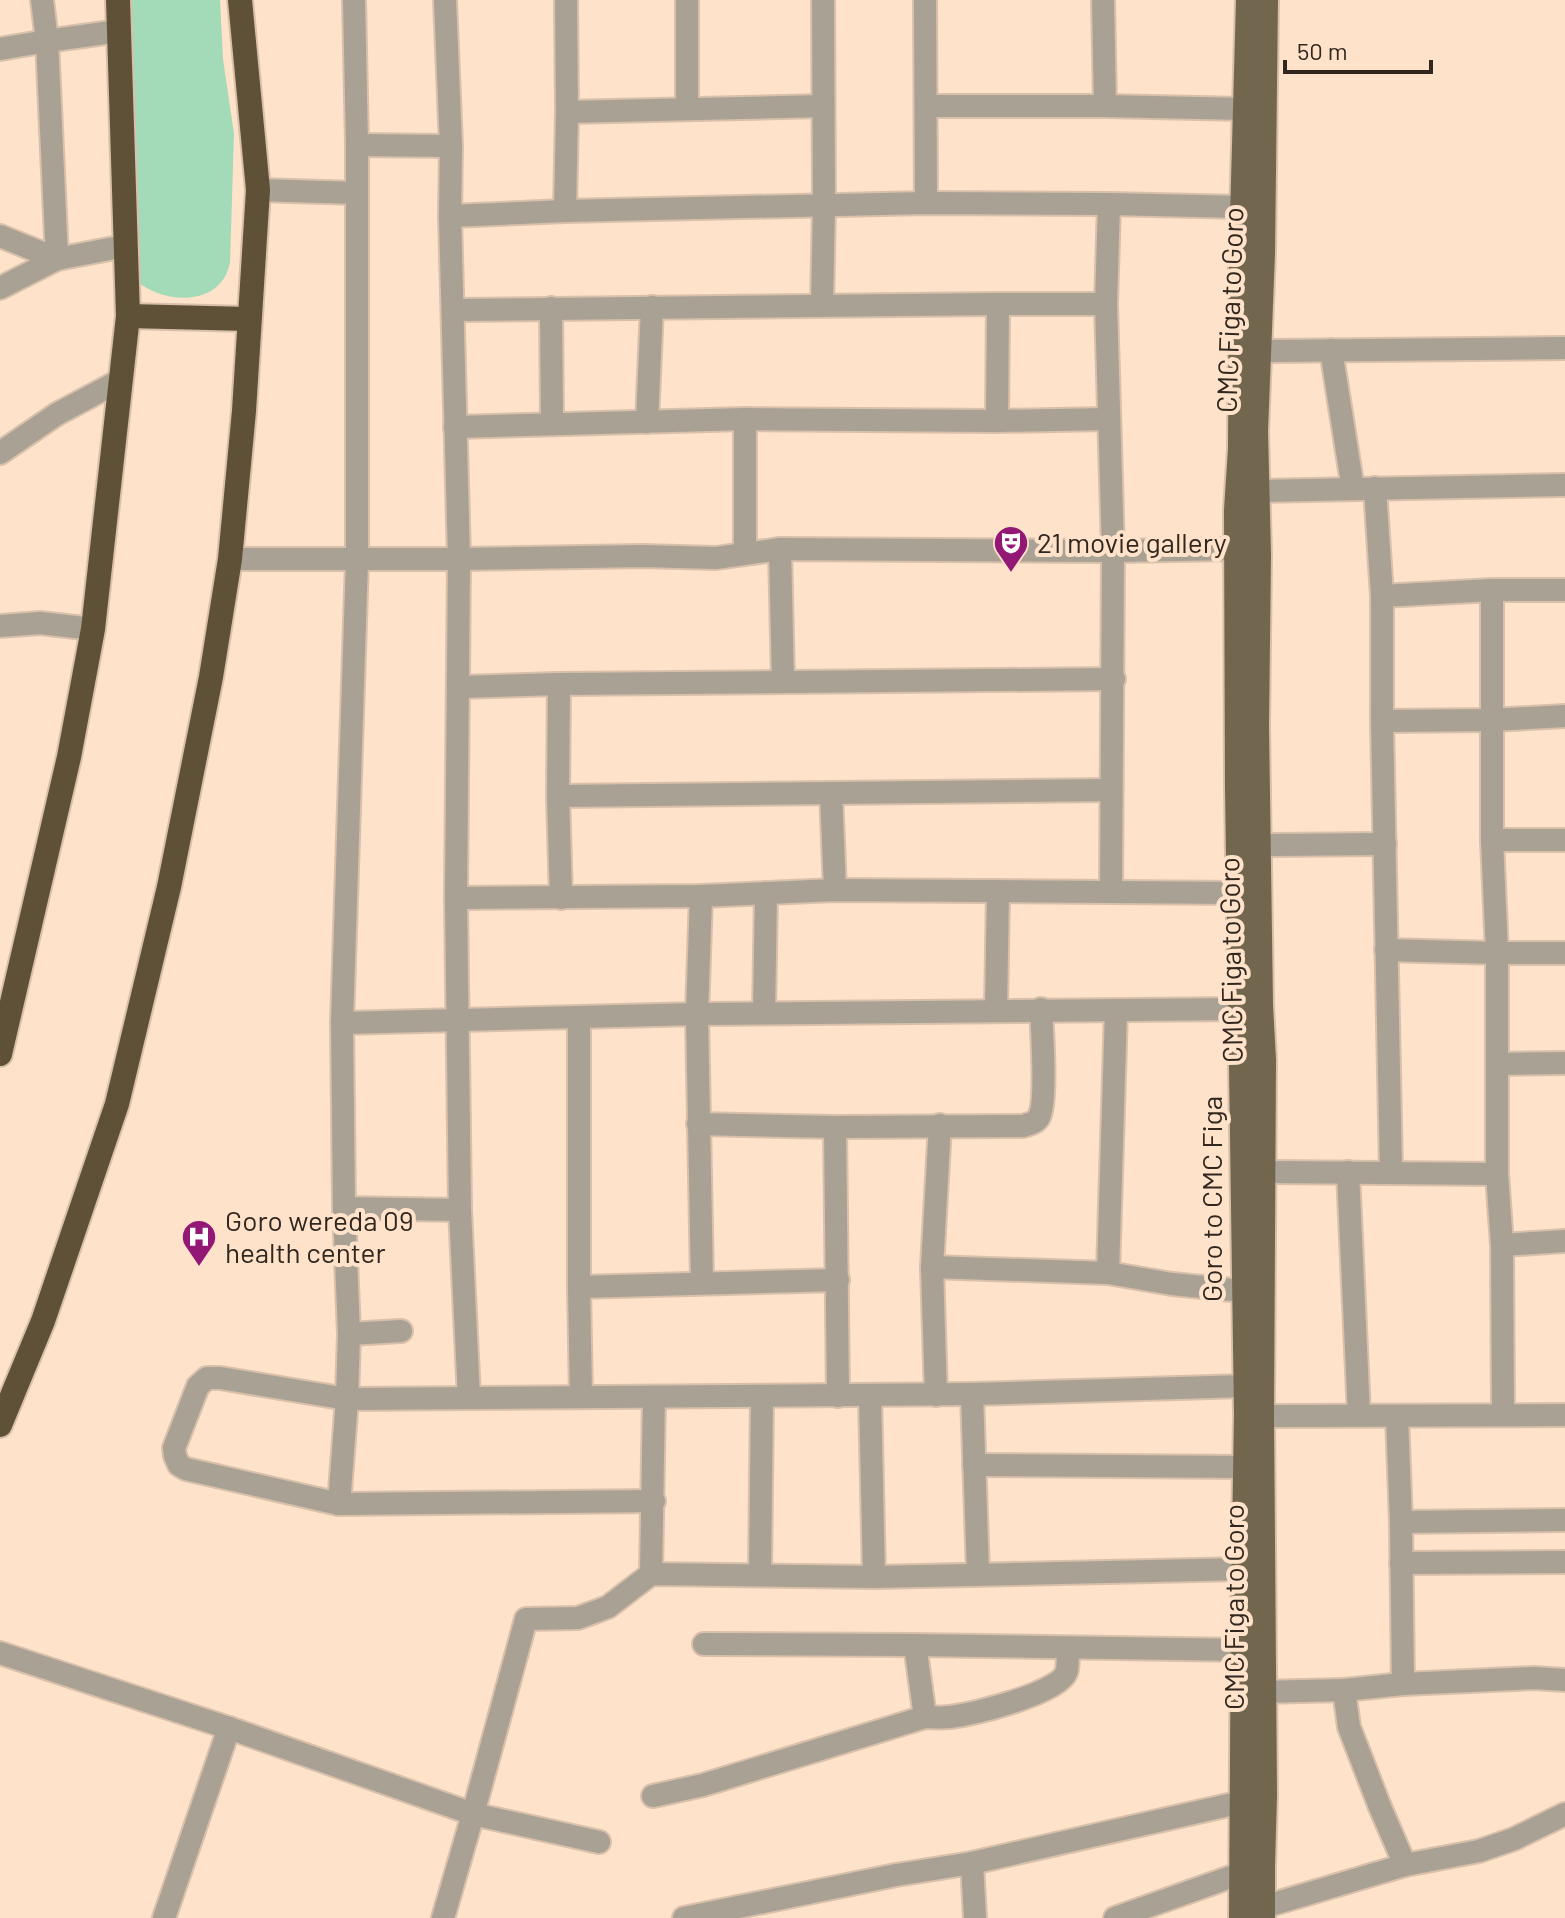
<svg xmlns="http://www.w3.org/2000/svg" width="1565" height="1918" font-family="Barlow,sans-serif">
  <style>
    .green { fill: #a3dab7 }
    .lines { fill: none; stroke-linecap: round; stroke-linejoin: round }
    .minor-casing { stroke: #d9c0ab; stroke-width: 26 }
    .major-casing { stroke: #d9c0ab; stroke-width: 28 }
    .highway-casing { stroke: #d9c0ab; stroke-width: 28 }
    .minor { stroke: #a8a194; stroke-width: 22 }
    .major { stroke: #72664f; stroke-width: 24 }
    .highway { stroke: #5f5137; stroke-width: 24 }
    .labels { text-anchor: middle; stroke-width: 8; stroke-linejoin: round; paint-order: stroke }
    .street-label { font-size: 28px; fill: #32271e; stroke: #fee2ca }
    .poi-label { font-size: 28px; fill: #32271e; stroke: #fee2ca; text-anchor: start }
  </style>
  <rect width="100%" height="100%" fill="#fee2ca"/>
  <path class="green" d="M 126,0 L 220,0 L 223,59 L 234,134 L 230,262 C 222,308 162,305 134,279 Z"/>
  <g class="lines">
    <defs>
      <g id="minor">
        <path d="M 445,0 L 451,146 L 450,216 L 459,559 L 456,898 L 460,1210 L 469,1398"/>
        <path d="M 687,0 L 687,108"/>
        <path d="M 925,0 L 926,203"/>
        <path d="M 1103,0 L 1105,106"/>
        <path d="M 0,49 L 47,41 L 119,31"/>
        <path d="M 927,106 L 1105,106 L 1245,109"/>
        <path d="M 567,112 L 823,106"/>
        <path d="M 357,145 L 451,146"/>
        <path d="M 258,190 L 357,193"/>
        <path d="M 1109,204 L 1106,304 L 1113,551 L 1111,891"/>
        <path d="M 565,211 L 567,112 L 566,0"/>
        <path d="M 450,216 L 565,211 L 926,203 L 1109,204 L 1243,207"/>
        <path d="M 0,236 L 57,259 L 47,41 L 42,0"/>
        <path d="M 0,288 L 57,259 L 125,246"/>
        <path d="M 822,305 L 824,206 L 823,0"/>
        <path d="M 551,308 L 552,424"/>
        <path d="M 454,310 L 998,304 L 1106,304"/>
        <path d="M 1331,350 L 1353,489"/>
        <path d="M 1258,351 L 1565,348"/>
        <path d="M 745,419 L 745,553"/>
        <path d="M 997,421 L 998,304"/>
        <path d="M 647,422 L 652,307"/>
        <path d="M 455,427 L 745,419 L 997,421 L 1108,419"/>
        <path d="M 0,453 L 57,414 L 121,380"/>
        <path d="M 1375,488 L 1382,596 L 1382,721 L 1391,1172"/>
        <path d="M 1258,491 L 1565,485"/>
        <path d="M 780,549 L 783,682"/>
        <path d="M 230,559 L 459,559 L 642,556 L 716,558 L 780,549 L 1113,551 L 1236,549"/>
        <path d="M 1492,590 L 1492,840 L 1497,953 L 1497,1174 L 1502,1245 L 1503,1415"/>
        <path d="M 1382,596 L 1492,590 L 1565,590"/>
        <path d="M 0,626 L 40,623 L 93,629"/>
        <path d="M 559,684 L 558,796 L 561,898"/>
        <path d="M 458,687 L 559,684 L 1114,679"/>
        <path d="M 1382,721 L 1492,720 L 1565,716"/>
        <path d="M 831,793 L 835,890"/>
        <path d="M 558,796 L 1111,790"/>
        <path d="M 1492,840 L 1565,840"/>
        <path d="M 1259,845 L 1385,844"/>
        <path d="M 701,896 L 697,1014 L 702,1282"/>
        <path d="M 456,898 L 701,896 L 835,890 L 1239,893"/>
        <path d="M 1386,950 L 1497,953 L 1565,953"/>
        <path d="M 996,1010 L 998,891"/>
        <path d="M 764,1013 L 766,893"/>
        <path d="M 579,1017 L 579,1287 L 581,1397"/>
        <path d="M 342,1023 L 697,1014 L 1240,1009"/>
        <path d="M 1498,1064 L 1565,1063"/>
        <path d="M 698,1124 L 835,1127 L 1023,1126 C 1029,1124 1036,1123 1039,1117 C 1047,1102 1042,1030 1041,1009"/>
        <path d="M 835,1127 L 838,1396"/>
        <path d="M 1262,1172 L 1497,1174"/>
        <path d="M 1348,1172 L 1359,1415"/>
        <path d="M 344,1208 L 460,1210"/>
        <path d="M 1502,1245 L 1565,1241"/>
        <path d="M 932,1267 L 1108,1273 L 1172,1284 L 1243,1291"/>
        <path d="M 1108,1273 L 1116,1010"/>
        <path d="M 579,1287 L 838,1280"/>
        <path d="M 349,1334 L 401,1331"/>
        <path d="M 972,1394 L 978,1574"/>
        <path d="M 870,1395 L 874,1577"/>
        <path d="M 936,1395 L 932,1267 L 940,1125"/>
        <path d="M 1262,1416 L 1565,1415"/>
        <path d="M 1397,1417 L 1401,1522 L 1403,1684"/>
        <path d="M 974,1465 L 1244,1467"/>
        <path d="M 654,1501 L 339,1504 L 186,1469 L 179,1465 L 175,1456 L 174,1448 L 198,1386 L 207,1378 L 220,1378 L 347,1399 L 972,1394 L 1245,1386"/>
        <path d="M 339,1504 L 347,1399 L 349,1334 L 344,1208 L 342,1023 L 357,560 L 357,145 L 354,0"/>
        <path d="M 1401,1522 L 1565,1520"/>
        <path d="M 1401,1563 L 1565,1562"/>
        <path d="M 651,1574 L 654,1397"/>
        <path d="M 760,1575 L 762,1396"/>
        <path d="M 704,1644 L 915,1645 L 1243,1650"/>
        <path d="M 915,1645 L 925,1717"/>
        <path d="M 0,1653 L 229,1728 L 473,1814 L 599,1842"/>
        <path d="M 1344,1690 L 1349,1727 L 1380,1807 L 1405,1865"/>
        <path d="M 1264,1692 L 1344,1690 L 1403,1684 L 1534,1678 L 1565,1680"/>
        <path d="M 653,1796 L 703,1785 L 925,1717 C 933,1717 942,1718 950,1717 C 973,1714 1057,1694 1066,1673 C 1069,1666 1067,1656 1068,1648"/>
        <path d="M 972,1863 L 975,1918"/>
        <path d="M 1263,1907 L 1405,1865 L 1479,1851 L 1514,1839 L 1565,1814"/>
        <path d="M 164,1918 L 229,1728"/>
        <path d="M 443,1918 L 473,1814 L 526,1619 L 578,1618 L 608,1607 L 651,1574 L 874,1577 L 1243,1569"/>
        <path d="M 684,1918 L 896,1875 L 972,1863 L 1242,1802"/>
        <path d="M 1115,1918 L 1242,1873"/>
      </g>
      <g id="major">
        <path d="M 1241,1918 L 1243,1597 L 1246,1415 L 1237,786 L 1236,510 L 1240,449 L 1241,254 L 1248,0"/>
        <path d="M 1263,1918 L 1263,1866 L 1265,1795 L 1262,1416 L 1264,1060 L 1261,1005 L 1257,726 L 1259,555 L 1256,431 L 1263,253 L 1266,0"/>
      </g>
      <g id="highway">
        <path d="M 128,316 L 249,319"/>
        <path d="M 0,1054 L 69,757 L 93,629 L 128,316 L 118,0"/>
        <path d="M 0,1425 L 43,1321 L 117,1104 L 169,887 L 211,677 L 230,559 L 244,411 L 258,190 L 240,0"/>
      </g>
    </defs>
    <use href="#minor" class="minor-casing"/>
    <use href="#major" class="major-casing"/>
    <use href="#highway" class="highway-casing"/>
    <use href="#minor" class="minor"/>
    <use href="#major" class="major"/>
    <use href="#highway" class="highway"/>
  </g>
  <defs>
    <symbol id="theatre-pin" viewBox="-11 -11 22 30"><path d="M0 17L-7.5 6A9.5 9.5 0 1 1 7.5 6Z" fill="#931875" stroke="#fee2ca"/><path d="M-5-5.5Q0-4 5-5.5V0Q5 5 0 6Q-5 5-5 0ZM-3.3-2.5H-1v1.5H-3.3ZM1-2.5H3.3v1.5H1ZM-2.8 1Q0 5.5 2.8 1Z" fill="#fff"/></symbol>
    <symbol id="hospital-pin" viewBox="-11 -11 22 30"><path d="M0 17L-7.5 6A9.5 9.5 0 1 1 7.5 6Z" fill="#931875" stroke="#fee2ca"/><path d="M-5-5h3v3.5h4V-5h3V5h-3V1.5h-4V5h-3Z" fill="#fff"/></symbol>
  </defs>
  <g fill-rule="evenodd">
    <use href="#theatre-pin" x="991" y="523" width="40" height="54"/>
    <use href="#hospital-pin" x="179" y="1217" width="40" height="54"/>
  </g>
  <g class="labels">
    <g class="street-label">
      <text transform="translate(1230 310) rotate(-88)" y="10">CMC Figa to Goro</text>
      <text transform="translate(1231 960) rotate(-91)" y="10">CMC Figa to Goro</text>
      <text transform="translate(1212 1199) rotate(-90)" y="10">Goro to CMC Figa</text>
      <text transform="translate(1234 1607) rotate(-90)" y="10">CMC Figa to Goro</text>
    </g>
    <g class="poi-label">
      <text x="1037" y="553">21 movie gallery</text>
      <text x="225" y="1231">Goro wereda 09<tspan x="225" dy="32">health center</tspan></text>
    </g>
  </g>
  <path d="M1285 60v12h146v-12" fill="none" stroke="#32271e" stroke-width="4"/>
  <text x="1297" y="60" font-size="24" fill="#32271e" stroke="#fee2ca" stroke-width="6" paint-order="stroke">50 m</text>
</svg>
